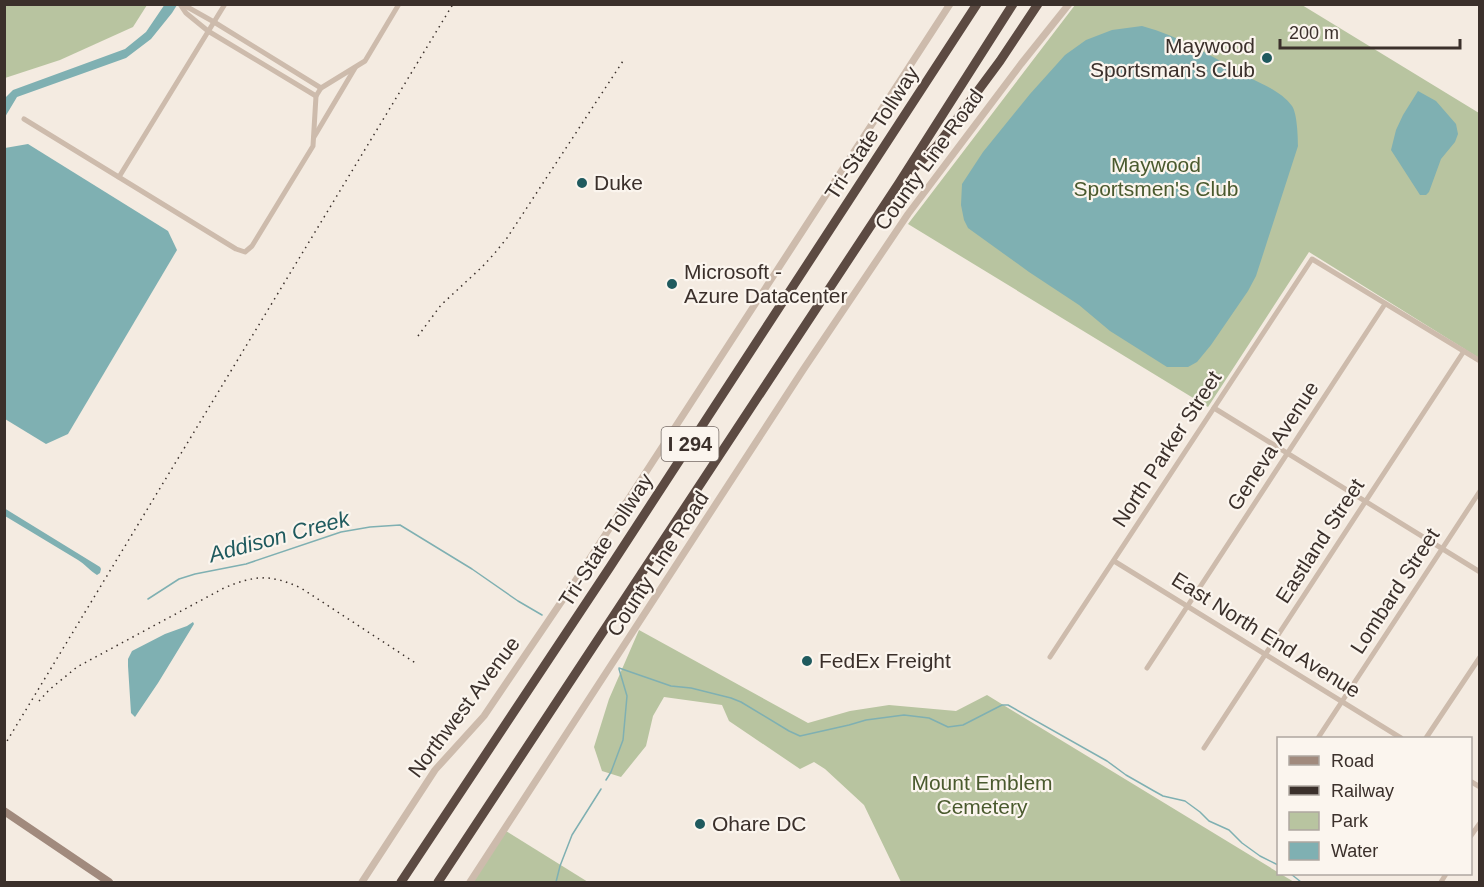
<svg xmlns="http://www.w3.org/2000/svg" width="1484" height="887" font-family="Helvetica,sans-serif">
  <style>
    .green { fill: #b8c4a0 }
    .water { fill: #7fb0b2 }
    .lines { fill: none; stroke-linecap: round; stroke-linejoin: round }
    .stream { stroke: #7fb0b2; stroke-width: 1.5 }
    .minor { stroke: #cdbbac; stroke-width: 5 }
    .tertiary { stroke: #cdbbac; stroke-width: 7 }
    .secondary { stroke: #a18a7d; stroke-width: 8 }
    .motorway { stroke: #5c4a42; stroke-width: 9 }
    .rail { stroke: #3b302b; stroke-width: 1.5; stroke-dasharray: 1.5 4.5; stroke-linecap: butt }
    .poi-dot { fill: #1f5a5e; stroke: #fbf5ee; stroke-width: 2 }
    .labels { text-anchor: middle; stroke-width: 4.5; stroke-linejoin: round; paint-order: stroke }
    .shield { fill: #fbf5ee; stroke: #756b66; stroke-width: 1.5 }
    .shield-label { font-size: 20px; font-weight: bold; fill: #3b302b }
    .poi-label { font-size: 21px; fill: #3b302b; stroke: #fbf5ee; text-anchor: start }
    .street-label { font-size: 21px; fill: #3b302b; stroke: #fbf5ee }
    .park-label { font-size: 21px; fill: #4a5a2e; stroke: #fbf5ee }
    .water-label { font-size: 22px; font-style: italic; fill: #1f5a5e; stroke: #fbf5ee }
  </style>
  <rect width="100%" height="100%" fill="#f4ebe1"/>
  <g class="green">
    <path d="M 5,4 L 147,4 L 147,5 L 133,27 L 60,60 L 5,78 Z"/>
    <path d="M 1075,5 L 1302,5 L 1479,113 L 1479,358 L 1309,252 L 1208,407 L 908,224 Z"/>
    <path d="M 639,630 L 808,723 L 850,711 L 889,705 L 956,711 L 987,695 L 1294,882 L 901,882 L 864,805 L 825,769 L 814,762 L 800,769 L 729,721 L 722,705 L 664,697 L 653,716 L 646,746 L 621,777 L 602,771 L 594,747 L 609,699 Z"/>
    <path d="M 506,831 L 588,882 L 473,882 Z"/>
  </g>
  <g class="water">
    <path d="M 165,4 L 177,5 L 172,13 L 151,39 L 126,58 L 17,97 L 5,117 L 5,98 L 13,90 L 125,49 L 146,32 Z"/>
    <path d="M 1142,26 C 1180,36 1215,58 1250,78 C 1264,85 1282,92 1292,106 C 1297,113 1298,136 1298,146 L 1256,276 L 1248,291 L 1211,345 L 1197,362 L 1188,367 L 1167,367 L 1110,331 L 1079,305 L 1029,272 L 968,228 L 964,220 L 961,205 L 962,184 L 983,152 L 1030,94 L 1065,55 L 1086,40 L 1112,30 Z"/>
    <path d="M 1418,91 L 1436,101 L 1456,124 L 1458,134 L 1455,142 L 1441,159 L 1429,192 L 1426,195 L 1420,195 L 1391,150 L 1396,130 L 1403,115 Z"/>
    <path d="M 28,144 L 168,231 L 177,250 L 68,434 L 46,444 L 5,419 L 5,148 Z"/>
    <path d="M 4,508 L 100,567 L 101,569 L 100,573 L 97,575 C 90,571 85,564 78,560 L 5,516 Z"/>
    <path d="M 193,622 L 194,624 L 158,683 L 135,717 L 131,713 L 128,666 L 128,659 L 132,651 L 165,634 L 187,626 Z"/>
  </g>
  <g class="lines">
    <g class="stream">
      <path d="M 148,599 L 179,579 L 195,574 L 246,564 L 341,532 L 370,527 L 400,525 L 472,569 L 518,601 L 542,615"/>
      <path d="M 619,668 L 671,686 L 691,688 L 731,698 L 741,702 L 789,731 L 800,736 L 849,725 L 866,720 L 904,715 L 929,718 L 948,727 L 963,725 L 1002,705 L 1008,705 L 1107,761 L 1126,775 L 1154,791 L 1163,796 L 1185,801 L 1200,812 L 1209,821 L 1229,830 L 1242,843 L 1260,856 L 1278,865"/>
      <path d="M 606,780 L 611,772 L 623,740 L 627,696 L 619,669"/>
      <path d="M 1291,874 L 1301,882"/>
      <path d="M 556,882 L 560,866 L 572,835 L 601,789"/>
    </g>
    <g class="minor">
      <path d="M 180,4 L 186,13 L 208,31 L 316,96"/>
      <path d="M 182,4 L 214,22 L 321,88"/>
      <path d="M 24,119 L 236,249 L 245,252 L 252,246 L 313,146 L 316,96 L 321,88 L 365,61 L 399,4"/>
      <path d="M 314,137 L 355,68"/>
      <path d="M 119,177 L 225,4"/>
      <path d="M 1214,408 L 1480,572"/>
      <path d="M 1114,561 L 1401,738"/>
      <path d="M 1050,657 L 1312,259 L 1480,361"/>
      <path d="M 1147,668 L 1385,304"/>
      <path d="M 1318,738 L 1480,491"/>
      <path d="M 1426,738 L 1480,657"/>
      <path d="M 1204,748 L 1464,351"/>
      <path d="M 1470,781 L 1480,787"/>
      <path d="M 1470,837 L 1480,823"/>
      <path d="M 1441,882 L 1446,874"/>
    </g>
    <g class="tertiary">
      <path d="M 362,882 L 435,770 L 484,716 L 570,589 L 950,4"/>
      <path d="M 470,882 L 803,370 L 908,214 L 1021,64 L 1069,4"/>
    </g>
    <path class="secondary" d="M 4,811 L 109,882"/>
    <g class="motorway">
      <path d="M 912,170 L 937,146 L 1000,61 L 1038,4"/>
      <path d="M 401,882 L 610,567 L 977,4"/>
      <path d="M 438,882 L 899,183 L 1013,4"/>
    </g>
    <g class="rail">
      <path d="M 418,336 L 441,305 L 482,267 L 494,254 L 507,238 L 623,61"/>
      <path d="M 39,701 L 49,690 L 77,667 L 224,588 C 255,575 270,574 301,588 L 417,664"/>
      <path d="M 4,746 L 453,4"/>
    </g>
  </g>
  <g class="poi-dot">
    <circle cx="1267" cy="58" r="6"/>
    <circle cx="582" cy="183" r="6"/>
    <circle cx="672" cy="284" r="6"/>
    <circle cx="807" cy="661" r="6"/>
    <circle cx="700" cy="824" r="6"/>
  </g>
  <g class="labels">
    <rect class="shield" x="661.5" y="427" width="57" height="34" rx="4.5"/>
    <g class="shield-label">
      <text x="690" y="451">I 294</text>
    </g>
    <g class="poi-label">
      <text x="1255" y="53" text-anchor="end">Maywood<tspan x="1255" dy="24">Sportsman's Club</tspan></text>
      <text x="594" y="190">Duke</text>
      <text x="684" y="279">Microsoft -<tspan x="684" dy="24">Azure Datacenter</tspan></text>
      <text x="819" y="668">FedEx Freight</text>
      <text x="712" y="831">Ohare DC</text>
    </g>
    <g class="street-label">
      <text transform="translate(872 133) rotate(-57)" y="7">Tri-State Tollway</text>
      <text transform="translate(929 160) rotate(-54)" y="7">County Line Road</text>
      <text transform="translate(1273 446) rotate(-57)" y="7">Geneva Avenue</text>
      <text transform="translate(1167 449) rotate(-57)" y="7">North Parker Street</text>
      <text transform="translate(606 540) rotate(-57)" y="7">Tri-State Tollway</text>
      <text transform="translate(1320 541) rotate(-57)" y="7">Eastland Street</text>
      <text transform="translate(658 564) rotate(-57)" y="7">County Line Road</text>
      <text transform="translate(1395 591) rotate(-57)" y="7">Lombard Street</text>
      <text transform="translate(1266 635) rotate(32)" y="7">East North End Avenue</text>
      <text transform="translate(464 707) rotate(-53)" y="7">Northwest Avenue</text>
    </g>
    <g class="park-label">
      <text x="1156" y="172">Maywood<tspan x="1156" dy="24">Sportsmen's Club</tspan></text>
      <text x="982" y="790">Mount Emblem<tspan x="982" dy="24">Cemetery</tspan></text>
    </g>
    <g class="water-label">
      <text transform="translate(279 536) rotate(-15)" y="8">Addison Creek</text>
    </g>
  </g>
  <rect width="1484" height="887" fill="none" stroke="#3b302b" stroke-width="12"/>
  <rect x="1277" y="737" width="195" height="138" fill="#fbf5ee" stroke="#aea6a0" stroke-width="1.5"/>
  <rect x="1289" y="756" width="30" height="9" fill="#a18a7d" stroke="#aea6a0" stroke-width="1.5"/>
  <text x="1331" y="767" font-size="18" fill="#3b302b">Road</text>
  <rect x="1289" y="786" width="30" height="9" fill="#3b302b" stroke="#aea6a0" stroke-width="1.5"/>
  <text x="1331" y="797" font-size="18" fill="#3b302b">Railway</text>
  <rect x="1289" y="812" width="30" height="18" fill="#b8c4a0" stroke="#aea6a0" stroke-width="1.5"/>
  <text x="1331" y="827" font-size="18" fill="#3b302b">Park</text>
  <rect x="1289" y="842" width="30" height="18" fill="#7fb0b2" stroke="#aea6a0" stroke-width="1.5"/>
  <text x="1331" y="857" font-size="18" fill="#3b302b">Water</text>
  <path d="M1280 39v9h180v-9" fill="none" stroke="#3b302b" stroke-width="3"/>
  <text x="1289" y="39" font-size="18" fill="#3b302b" stroke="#fbf5ee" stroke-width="4.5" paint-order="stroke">200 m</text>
</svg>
